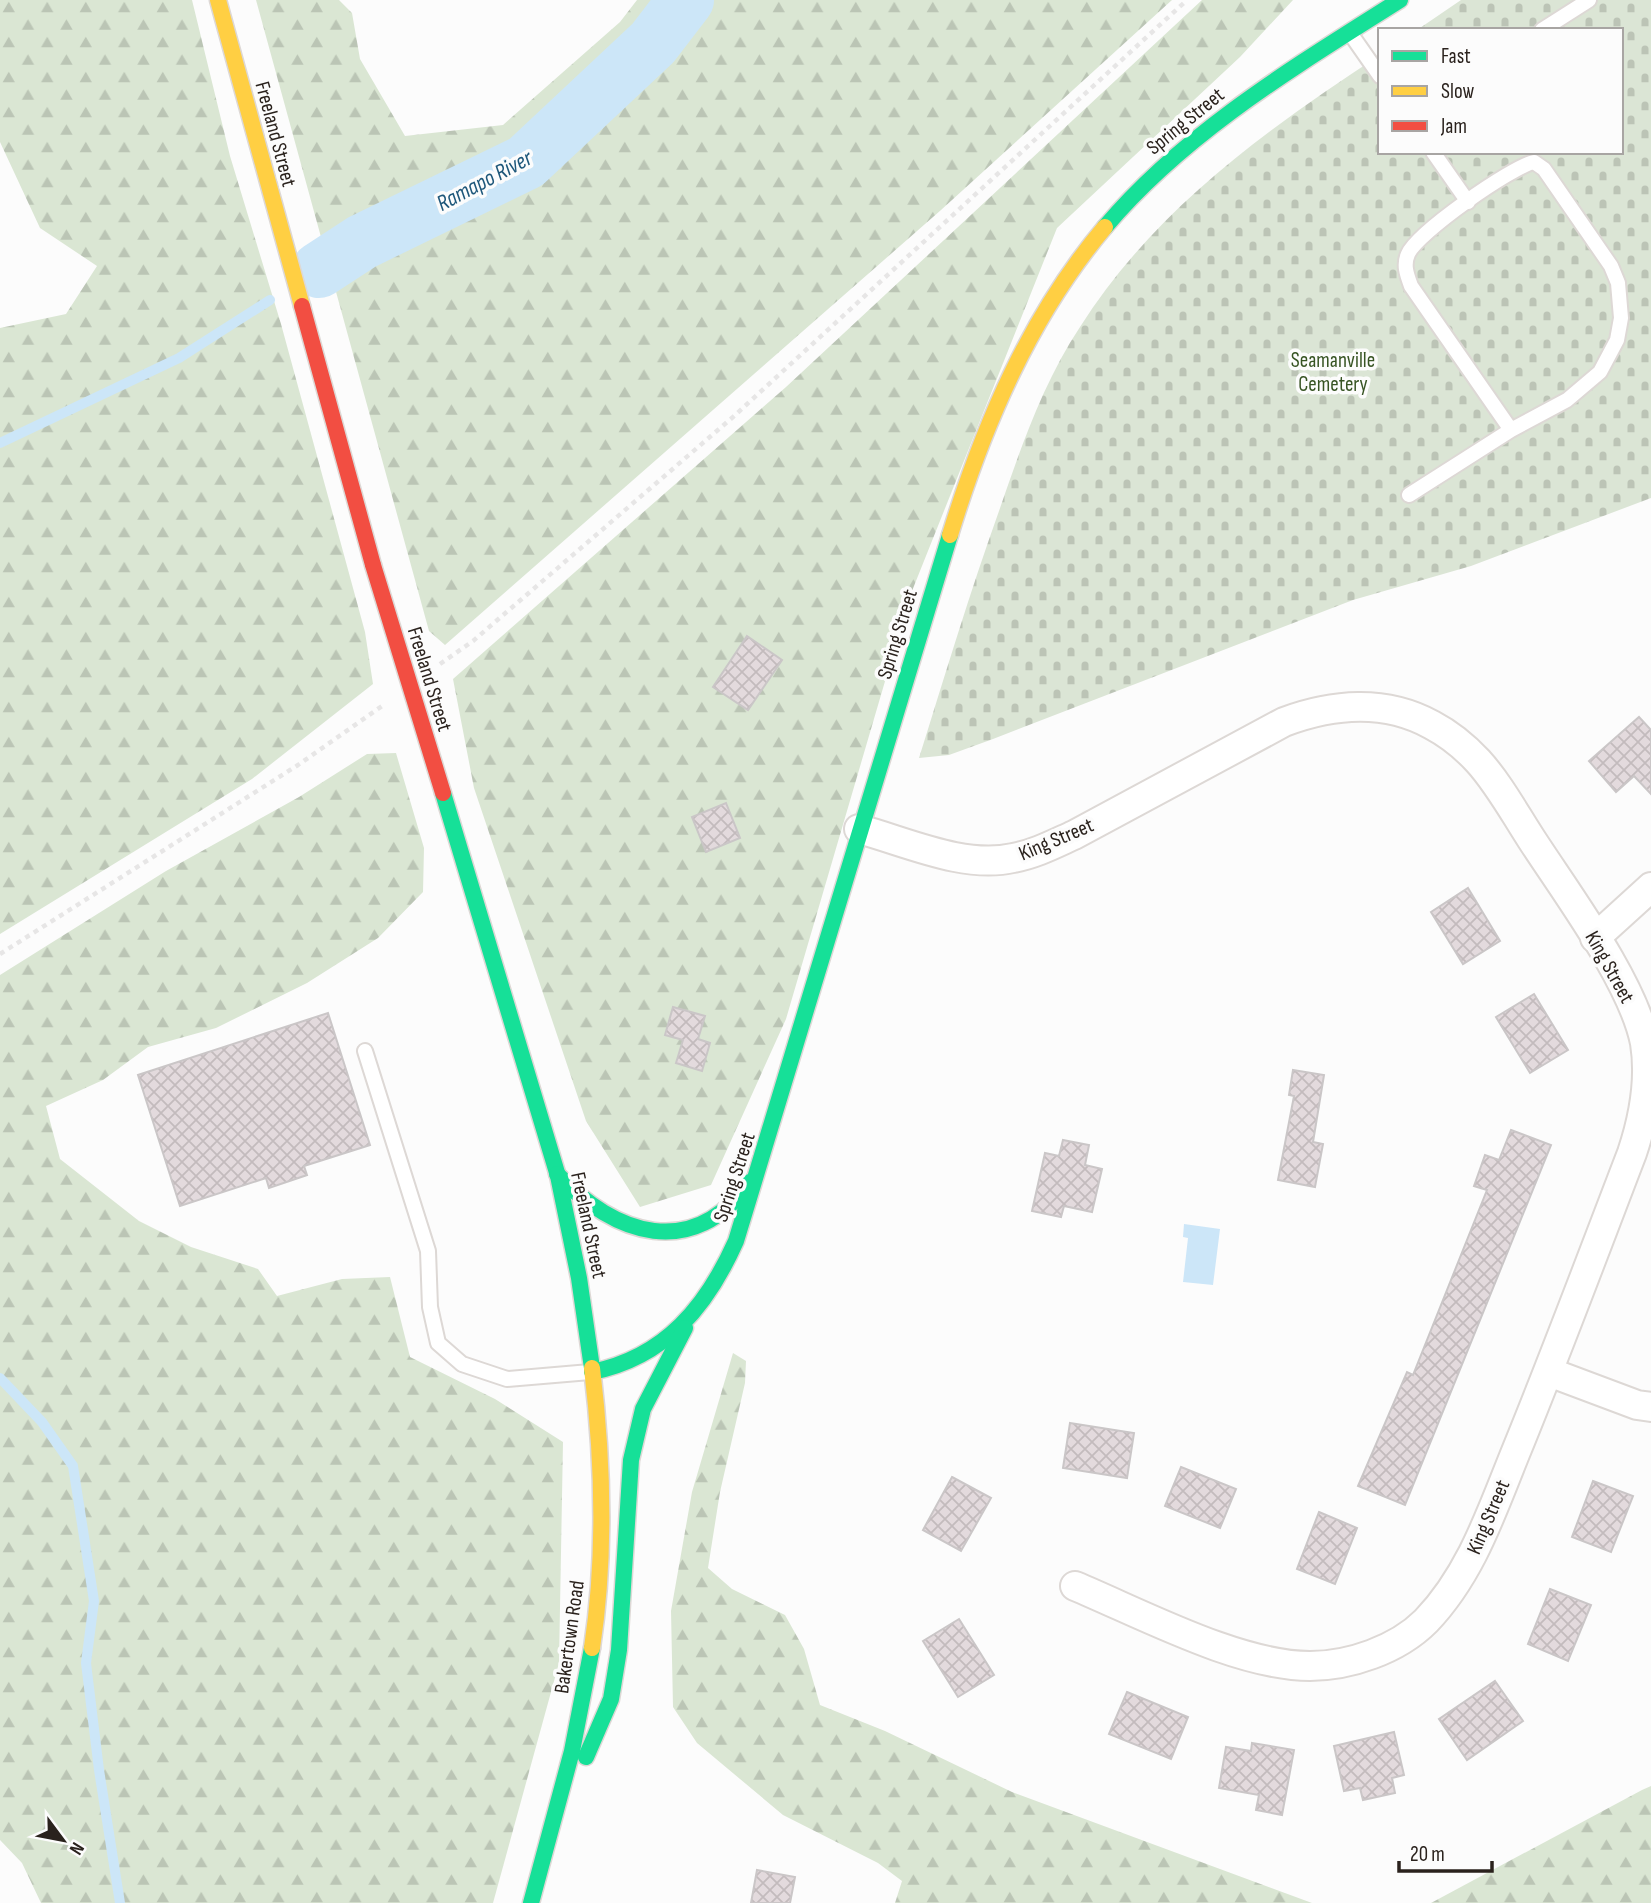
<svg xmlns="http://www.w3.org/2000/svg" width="1651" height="1903" font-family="'Sofia Sans Condensed',sans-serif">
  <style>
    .forest { fill: url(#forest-firs) }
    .cemetery { fill: url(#cemetery-stones) }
    .water { fill: #cce6f8 }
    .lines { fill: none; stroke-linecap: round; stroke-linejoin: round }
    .stream { stroke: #cce6f8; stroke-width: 10 }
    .river { stroke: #cce6f8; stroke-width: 56 }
    .building { fill: url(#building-cross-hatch); stroke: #cac6c7; stroke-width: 2 }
    .lane-casing { stroke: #ddd8d5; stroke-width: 18 }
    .street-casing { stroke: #ddd8d5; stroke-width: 32 }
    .fast-casing { stroke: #ddd8d5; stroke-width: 19 }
    .slow-casing { stroke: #ddd8d5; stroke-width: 19 }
    .jam-casing { stroke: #ddd8d5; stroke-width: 19 }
    .path { stroke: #e7e6e6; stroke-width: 4.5; stroke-dasharray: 5 5; stroke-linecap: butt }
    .lane { stroke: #fff; stroke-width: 14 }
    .street { stroke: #fff; stroke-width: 28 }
    .fast { stroke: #16e098; stroke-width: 16 }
    .slow { stroke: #ffcf43; stroke-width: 16 }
    .jam { stroke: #f24e42; stroke-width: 16 }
    .jam-bridge-casing { stroke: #ddd8d5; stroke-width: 19; stroke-linecap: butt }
    .jam-bridge { stroke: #f24e42; stroke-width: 16 }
    .labels { text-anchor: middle; stroke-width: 7; stroke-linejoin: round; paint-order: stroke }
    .street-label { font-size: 21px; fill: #2a221d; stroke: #fcfcfc }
    .park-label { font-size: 21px; fill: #375423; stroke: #fcfcfc }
    .water-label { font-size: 23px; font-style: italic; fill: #1e577a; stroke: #fcfcfc }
  </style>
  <defs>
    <pattern id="forest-firs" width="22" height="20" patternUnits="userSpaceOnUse" patternTransform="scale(1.75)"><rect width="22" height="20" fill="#dae6d3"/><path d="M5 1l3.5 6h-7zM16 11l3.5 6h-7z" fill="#bbc5b5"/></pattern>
    <pattern id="cemetery-stones" width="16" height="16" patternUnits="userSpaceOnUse" patternTransform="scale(1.75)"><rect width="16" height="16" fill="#dbe5d5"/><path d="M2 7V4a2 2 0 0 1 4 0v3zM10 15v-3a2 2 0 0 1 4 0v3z" fill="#bcc4b6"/></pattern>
    <pattern id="building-cross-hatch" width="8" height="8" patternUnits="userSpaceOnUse" patternTransform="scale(1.75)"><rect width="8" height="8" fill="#e3dadd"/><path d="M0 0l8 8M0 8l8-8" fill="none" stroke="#c3bbbd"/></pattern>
  </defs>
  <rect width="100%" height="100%" fill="#fcfcfc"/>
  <g class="forest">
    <path d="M 0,0 L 192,0 L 230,156 L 281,324 L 365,632 L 373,684 L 252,779 L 0,934 L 0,328 L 66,314 L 97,266 L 40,228 L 0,142 Z"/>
    <path d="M 256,0 L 339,0 L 352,13 L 360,59 L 405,136 L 503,125 L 620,22 L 637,0 L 1172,0 L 941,210 L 445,645 L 429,631 Z"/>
    <path d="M 1202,0 L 1293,0 L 1240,57 L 1057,228 L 910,596 L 786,1019 L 711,1185 L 640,1207 L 586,1121 L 474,788 L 453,679 L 786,387 Z"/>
    <path d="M 396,753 L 424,848 L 423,892 L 378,938 L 307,983 L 216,1028 L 148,1047 L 103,1080 L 46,1106 L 60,1159 L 139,1221 L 191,1247 L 258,1269 L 277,1296 L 342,1279 L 390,1277 L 410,1357 L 495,1399 L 563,1442 L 559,1663 L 493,1903 L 41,1903 L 22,1863 L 0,1840 L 0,975 L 166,871 L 299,797 L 367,754 Z"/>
    <path d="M 733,1353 L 746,1361 L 745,1383 L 720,1492 L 708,1568 L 732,1589 L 785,1615 L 804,1649 L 820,1705 L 885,1731 L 1012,1792 L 1312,1903 L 895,1903 L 902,1881 L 878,1863 L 783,1815 L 697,1743 L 673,1707 L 671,1611 L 692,1492 Z"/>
    <path d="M 1651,1786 L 1651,1903 L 1431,1903 L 1642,1790 Z"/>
  </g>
  <path class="cemetery" d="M 1461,0 L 1651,0 L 1651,498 L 1471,566 L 1353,600 L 993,739 L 949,755 L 919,758 C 945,675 970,592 999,511 C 1021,447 1043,383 1080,327 C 1154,210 1266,130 1380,55 L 1380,152 L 1621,152 L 1621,30 L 1417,30 Z"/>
  <path class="water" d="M 1184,1224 L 1220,1229 L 1213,1285 L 1183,1282 L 1188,1238 L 1183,1237 Z"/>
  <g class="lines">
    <g class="stream">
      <path d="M 0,443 L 179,358 L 270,300"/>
      <path d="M 0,1378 L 42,1422 L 73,1466 L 94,1601 L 86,1663 L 99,1770 L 120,1903"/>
    </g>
    <path class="river" d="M 319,270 L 362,242 L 526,162 L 653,43 L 686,0"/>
  </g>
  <g class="building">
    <path d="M 747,636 L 782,660 L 748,710 L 713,687 Z"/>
    <path d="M 1639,717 L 1651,730 L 1651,794 L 1634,776 L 1616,792 L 1589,761 Z"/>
    <path d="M 726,803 L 740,838 L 706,852 L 692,817 Z"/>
    <path d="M 1468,888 L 1500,941 L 1463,964 L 1431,912 Z"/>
    <path d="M 1534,994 L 1568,1050 L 1530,1073 L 1496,1017 Z"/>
    <path d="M 673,1007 L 705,1016 L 698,1039 L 710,1043 L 702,1071 L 676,1063 L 683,1040 L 665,1035 Z"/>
    <path d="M 328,1013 L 370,1145 L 304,1166 L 307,1175 L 269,1188 L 266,1178 L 180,1206 L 138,1075 Z"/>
    <path d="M 1293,1070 L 1324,1075 L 1313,1142 L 1323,1144 L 1315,1187 L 1278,1180 L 1294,1096 L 1289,1095 Z"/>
    <path d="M 1511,1130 L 1551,1145 L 1405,1505 L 1358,1486 L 1407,1372 L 1413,1375 L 1487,1190 L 1474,1186 L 1485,1155 L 1499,1160 Z"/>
    <path d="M 1063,1140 L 1089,1145 L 1085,1165 L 1102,1169 L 1092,1212 L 1064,1206 L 1061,1217 L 1032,1211 L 1045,1153 L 1059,1156 Z"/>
    <path d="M 1070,1423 L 1134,1433 L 1127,1478 L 1063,1468 Z"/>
    <path d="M 1181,1467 L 1236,1489 L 1220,1528 L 1165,1506 Z"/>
    <path d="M 952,1477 L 991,1498 L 961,1551 L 923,1530 Z"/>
    <path d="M 1593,1481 L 1633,1496 L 1611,1552 L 1572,1537 Z"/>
    <path d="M 1319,1512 L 1357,1528 L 1335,1584 L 1297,1569 Z"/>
    <path d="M 1550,1589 L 1591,1605 L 1568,1661 L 1528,1644 Z"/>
    <path d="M 959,1619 L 994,1675 L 958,1697 L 923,1641 Z"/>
    <path d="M 1495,1681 L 1523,1721 L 1467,1760 L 1439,1719 Z"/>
    <path d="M 1127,1692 L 1188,1717 L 1171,1759 L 1109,1734 Z"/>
    <path d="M 1394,1732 L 1404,1775 L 1392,1778 L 1395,1793 L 1363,1800 L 1360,1788 L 1344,1791 L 1334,1746 Z"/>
    <path d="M 1252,1743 L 1294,1750 L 1282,1815 L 1256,1810 L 1259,1795 L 1219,1788 L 1226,1747 L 1251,1751 Z"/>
    <path d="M 757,1870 L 795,1877 L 790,1903 L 751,1903 Z"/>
  </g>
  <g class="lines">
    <defs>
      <g id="lane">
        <path d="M 1542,30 L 1589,0"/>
        <path d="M 1350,33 L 1380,76"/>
        <path d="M 1433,152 L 1468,202"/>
        <path d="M 1409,495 L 1511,430 L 1567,400 L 1600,372 L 1617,340 L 1621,318 L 1618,283 L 1611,266 L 1544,169 L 1534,162 C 1511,167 1417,233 1408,254 C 1403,265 1407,275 1411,286 L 1511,430"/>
        <path d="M 365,1051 L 428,1251 L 430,1307 L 438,1343 L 462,1364 L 507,1379 L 590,1372"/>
      </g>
      <g id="street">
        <path d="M 859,829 C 907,842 964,869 1013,858 C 1035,854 1054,844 1074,835 L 1284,722 C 1332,704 1385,699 1432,725 C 1449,734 1465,747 1478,761 C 1499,784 1515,814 1532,840 C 1567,894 1633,982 1645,1043 C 1651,1081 1644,1117 1632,1153 C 1594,1252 1557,1351 1517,1449 C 1492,1510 1472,1573 1426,1621 C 1397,1650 1349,1666 1310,1666 C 1239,1666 1142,1614 1075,1586"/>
        <path d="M 1595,938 L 1651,887"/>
        <path d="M 1549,1372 L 1637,1405 L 1651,1407"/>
      </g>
      <g id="fast">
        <path d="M 1105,227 C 1185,132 1296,66 1400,0"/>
        <path d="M 443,793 L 558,1176 L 579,1278 L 592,1368"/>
        <path d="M 557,1174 C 615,1236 693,1261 750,1182"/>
        <path d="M 592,1372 C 666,1357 707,1306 736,1241 L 950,535"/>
        <path d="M 586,1757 L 611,1699 L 619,1650 L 631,1460 L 643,1409 L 685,1328"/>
        <path d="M 531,1903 L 572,1751 L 592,1648"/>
      </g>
      <g id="slow">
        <path d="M 218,0 L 302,306"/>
        <path d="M 950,535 C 984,424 1030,316 1105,227"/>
        <path d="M 592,1368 C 603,1460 606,1556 592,1648"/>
      </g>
      <path id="jam" d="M 302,306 L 373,565"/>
    </defs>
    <use href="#lane" class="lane-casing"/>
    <use href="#street" class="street-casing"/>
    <use href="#fast" class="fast-casing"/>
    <use href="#slow" class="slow-casing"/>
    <use href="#jam" class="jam-casing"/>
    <g class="path">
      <path d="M 440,664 L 473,641 L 733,417 L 1187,0"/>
      <path d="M 0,954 L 298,765 L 382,706"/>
    </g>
    <use href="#lane" class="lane"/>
    <use href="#street" class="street"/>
    <use href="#fast" class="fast"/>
    <use href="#slow" class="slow"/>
    <use href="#jam" class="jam"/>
    <defs>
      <path id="jam-bridge" d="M 373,565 L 443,793"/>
    </defs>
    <use href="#jam-bridge" class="jam-bridge-casing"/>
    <use href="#jam-bridge" class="jam-bridge"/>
  </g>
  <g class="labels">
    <g class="street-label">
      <text transform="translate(1185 121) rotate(-39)" y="7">Spring Street</text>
      <text transform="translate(276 134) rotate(75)" y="7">Freeland Street</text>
      <text transform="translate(897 634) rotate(-73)" y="7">Spring Street</text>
      <text transform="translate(430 679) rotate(73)" y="7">Freeland Street</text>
      <text transform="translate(1056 839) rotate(-23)" y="7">King Street</text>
      <text transform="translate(1610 967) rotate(61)" y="7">King Street</text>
      <text transform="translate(734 1177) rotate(-72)" y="7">Spring Street</text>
      <text transform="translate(589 1225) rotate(78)" y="7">Freeland Street</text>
      <text transform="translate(1488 1517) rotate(-67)" y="7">King Street</text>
      <text transform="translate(569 1637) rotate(-82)" y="7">Bakertown Road</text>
    </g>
    <g class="park-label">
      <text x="1333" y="367">Seamanville<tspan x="1333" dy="24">Cemetery</tspan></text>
    </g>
    <g class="water-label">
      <text transform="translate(484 180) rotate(-28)" y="8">Ramapo River</text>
    </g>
  </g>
  <rect x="1378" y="28" width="245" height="126" fill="#fcfcfc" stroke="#a8a5a3" stroke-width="2"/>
  <rect x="1392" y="51" width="35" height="10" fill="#16e098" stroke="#a8a5a3" stroke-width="2"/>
  <text x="1441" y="63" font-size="21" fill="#2a221d">Fast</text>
  <rect x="1392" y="86" width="35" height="10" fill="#ffcf43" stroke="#a8a5a3" stroke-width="2"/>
  <text x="1441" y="98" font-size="21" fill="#2a221d">Slow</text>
  <rect x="1392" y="121" width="35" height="10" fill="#f24e42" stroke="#a8a5a3" stroke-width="2"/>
  <text x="1441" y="133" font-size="21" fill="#2a221d">Jam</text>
  <g transform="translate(63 1840) rotate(122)" stroke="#fcfcfc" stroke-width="5" paint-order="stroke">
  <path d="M0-5L12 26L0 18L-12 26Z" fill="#2a221d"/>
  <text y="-10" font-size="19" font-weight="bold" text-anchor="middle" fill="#2a221d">N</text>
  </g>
  <path d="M1399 1861v10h93v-10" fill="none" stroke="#2a221d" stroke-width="3.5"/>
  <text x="1410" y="1861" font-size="21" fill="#2a221d" stroke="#fcfcfc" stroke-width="5" paint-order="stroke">20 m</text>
</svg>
